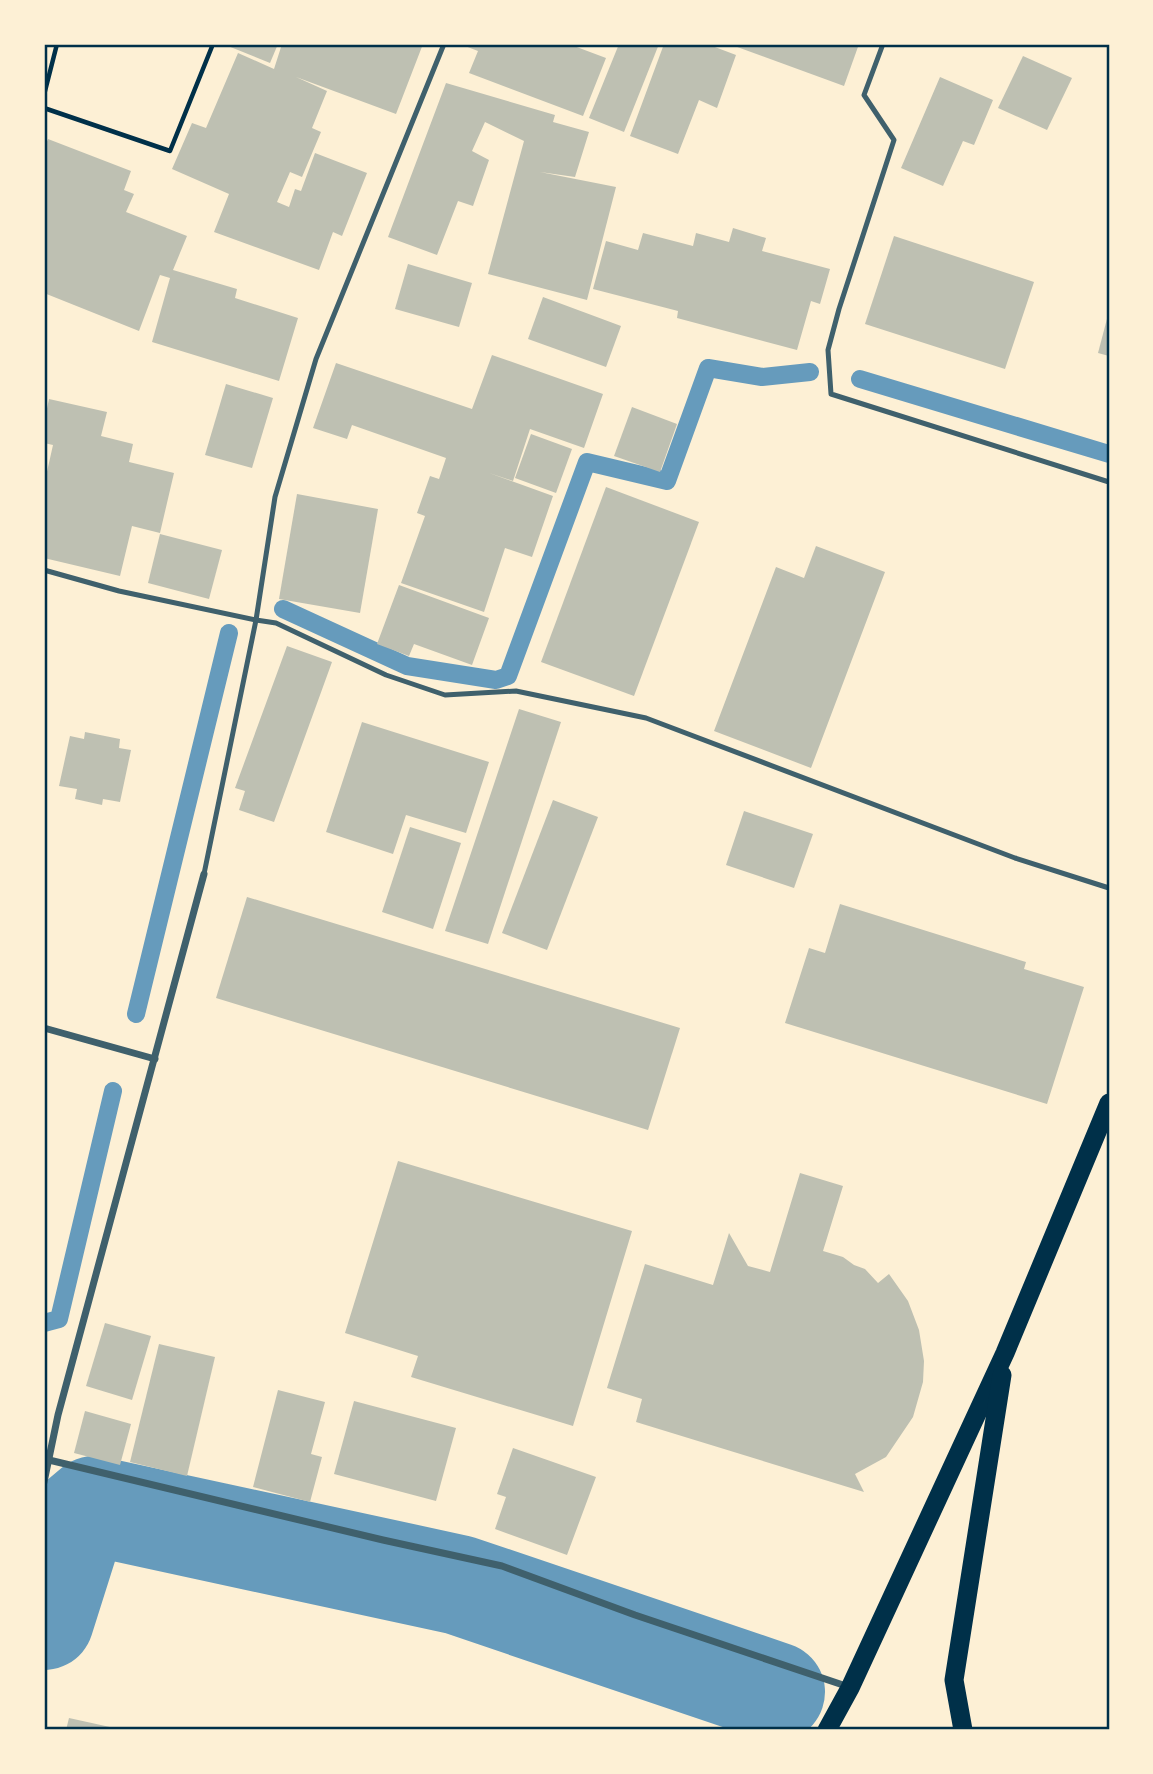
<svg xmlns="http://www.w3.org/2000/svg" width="1153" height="1774" font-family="'Work Sans',sans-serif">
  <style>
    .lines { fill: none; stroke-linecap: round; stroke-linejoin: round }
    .stream { stroke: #669bbc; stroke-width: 18 }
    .river { stroke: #669bbc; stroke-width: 100 }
    .building { fill: #bec0b2 }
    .path { stroke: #003049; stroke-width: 4.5 }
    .service { stroke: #3f606c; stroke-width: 5 }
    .minor { stroke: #3f606c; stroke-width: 7 }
    .trunk { stroke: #003049; stroke-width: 19 }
    .neatline { fill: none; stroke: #003049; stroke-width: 2.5 }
  </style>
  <rect width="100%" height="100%" fill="#fdf0d5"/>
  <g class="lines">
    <g class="stream">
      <path d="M 860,379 L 1109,454"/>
      <path d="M 283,609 L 407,666 L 496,680 L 508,676 L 587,462 L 667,481 L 708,368 L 762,377 L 810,372"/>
      <path d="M 136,1014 L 229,633"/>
      <path d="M 44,1323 L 59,1319 L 113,1091"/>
    </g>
    <path class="river" d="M 44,1620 L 75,1522 L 94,1506 L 459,1585 L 775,1692"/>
  </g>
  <g class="building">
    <path d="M 223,44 L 278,44 L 270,63 Z"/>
    <path d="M 282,44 L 423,44 L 396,114 L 296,77 L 327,91 L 312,128 L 321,132 L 302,177 L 290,172 L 277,202 L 289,207 L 295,189 L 301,191 L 315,153 L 367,173 L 342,236 L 333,232 L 319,270 L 214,232 L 229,194 L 172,169 L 192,123 L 206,128 L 238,53 L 274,69 Z"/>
    <path d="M 466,44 L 575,44 L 574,46 L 606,58 L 583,116 L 469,73 L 478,51 L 465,46 Z"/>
    <path d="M 619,44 L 659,44 L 624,132 L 589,118 Z"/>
    <path d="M 664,44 L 707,44 L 736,55 L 717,108 L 699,100 L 678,154 L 630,136 Z"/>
    <path d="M 729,44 L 859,44 L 844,86 Z"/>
    <path d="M 1023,56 L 1072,78 L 1047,130 L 998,108 Z"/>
    <path d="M 940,77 L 993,100 L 974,145 L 963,141 L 943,186 L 901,168 Z"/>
    <path d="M 446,83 L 555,115 L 553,122 L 589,132 L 575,177 L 540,172 L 616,187 L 587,300 L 488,274 L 524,141 L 485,122 L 472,151 L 489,160 L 473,206 L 458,201 L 437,255 L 388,237 Z"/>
    <path d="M 48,139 L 131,171 L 124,190 L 134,194 L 126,212 L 187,236 L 173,270 L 237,289 L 235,298 L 298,318 L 279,381 L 152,342 L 170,278 L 160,275 L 139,331 L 44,293 L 44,149 Z"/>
    <path d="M 733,228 L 766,238 L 762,251 L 830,269 L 820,304 L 811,301 L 797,350 L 677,318 L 678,311 L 593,289 L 606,241 L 638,250 L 643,233 L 693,246 L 696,233 L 729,242 Z"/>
    <path d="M 894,236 L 1034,282 L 1005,369 L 865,324 Z"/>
    <path d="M 408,264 L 472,283 L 459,327 L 395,309 Z"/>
    <path d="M 543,297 L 621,326 L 606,367 L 528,339 Z"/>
    <path d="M 1108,315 L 1109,315 L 1109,356 L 1098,353 Z"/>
    <path d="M 492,355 L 603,394 L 584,448 L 530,429 L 513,481 L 489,473 L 553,496 L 532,557 L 505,548 L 484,612 L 401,583 L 425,516 L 417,513 L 430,476 L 439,479 L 446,458 L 352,425 L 347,439 L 313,428 L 336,363 L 472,409 Z"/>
    <path d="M 226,384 L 273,398 L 252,468 L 205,455 Z"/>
    <path d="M 49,399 L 107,412 L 101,436 L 133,444 L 129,462 L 174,473 L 160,533 L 132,526 L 120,576 L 44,558 L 44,485 L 53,445 L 44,443 L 44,423 Z"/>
    <path d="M 632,407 L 677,424 L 660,472 L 614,456 Z"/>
    <path d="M 531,434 L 572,449 L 556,493 L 515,478 Z"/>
    <path d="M 606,487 L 699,522 L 634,696 L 541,662 Z"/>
    <path d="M 297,494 L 378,509 L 360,613 L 279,599 Z"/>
    <path d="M 160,534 L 222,550 L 209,599 L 148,583 Z"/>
    <path d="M 816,546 L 885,572 L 811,768 L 714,731 L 776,567 L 804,578 Z"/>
    <path d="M 399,585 L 489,618 L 472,665 L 414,644 L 409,656 L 377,644 Z"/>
    <path d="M 287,646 L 332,662 L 274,822 L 239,810 L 245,791 L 235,788 Z"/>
    <path d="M 519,709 L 561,722 L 488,944 L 445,931 Z"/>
    <path d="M 362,722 L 489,762 L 466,833 L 406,815 L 393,854 L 326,832 Z"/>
    <path d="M 85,732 L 120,739 L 119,748 L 131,750 L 120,802 L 103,799 L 102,805 L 75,799 L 77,789 L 59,786 L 70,736 L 84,739 Z"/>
    <path d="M 553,800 L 598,817 L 547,950 L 502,933 Z"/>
    <path d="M 744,811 L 813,834 L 794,888 L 726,865 Z"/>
    <path d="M 410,827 L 461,843 L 433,929 L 382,912 Z"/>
    <path d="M 247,897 L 680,1028 L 648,1130 L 216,998 Z"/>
    <path d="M 840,904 L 1026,962 L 1024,969 L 1084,987 L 1047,1104 L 785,1023 L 809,948 L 825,953 Z"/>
    <path d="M 398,1161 L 632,1231 L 573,1426 L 411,1377 L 418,1356 L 345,1333 Z"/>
    <path d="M 800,1173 L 843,1186 L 823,1251 L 843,1257 L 854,1265 L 865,1269 L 878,1283 L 889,1274 L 908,1301 L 919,1330 L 924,1361 L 923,1382 L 913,1417 L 886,1457 L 855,1474 L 864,1492 L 636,1422 L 642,1399 L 607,1388 L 645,1264 L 713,1285 L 729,1233 L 748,1266 L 770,1272 Z"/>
    <path d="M 105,1323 L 151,1336 L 132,1400 L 86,1386 Z"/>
    <path d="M 159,1344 L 215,1357 L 187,1476 L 130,1462 Z"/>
    <path d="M 278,1390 L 325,1402 L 311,1454 L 322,1457 L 310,1502 L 253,1487 Z"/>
    <path d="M 354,1401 L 456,1428 L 436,1501 L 334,1474 Z"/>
    <path d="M 85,1411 L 131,1424 L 120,1465 L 74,1453 Z"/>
    <path d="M 513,1448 L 596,1477 L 567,1555 L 495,1529 L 506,1497 L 497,1494 Z"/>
    <path d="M 69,1718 L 119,1729 L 119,1730 L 66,1730 Z"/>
  </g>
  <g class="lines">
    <g class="path">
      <path d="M 44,95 L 57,44"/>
      <path d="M 44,108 L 170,151 L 213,44"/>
    </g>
    <g class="service">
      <path d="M 883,44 L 864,95 L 894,140 L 839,309 L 828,350 L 831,394 L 1109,482"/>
      <path d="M 44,570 L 119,591 L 256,620 L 276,623 L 386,675 L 445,695 L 516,691 L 646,718 L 1015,858 L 1109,888"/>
      <path d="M 204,874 L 256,620 L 275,497 L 316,359 L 444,44"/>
    </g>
    <g class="minor">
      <path d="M 44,1028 L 155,1059"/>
      <path d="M 49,1460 L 383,1540 L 502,1566 L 635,1615 L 849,1687"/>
      <path d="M 44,1482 L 58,1415 L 204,874"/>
    </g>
    <g class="trunk">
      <path d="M 827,1730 L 850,1688 L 1005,1353 L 1109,1103"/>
      <path d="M 963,1730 L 954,1680 L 1002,1375"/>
    </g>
  </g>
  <rect width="1153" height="1774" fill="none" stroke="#fdf0d5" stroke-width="91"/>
  <rect x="46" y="46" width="1062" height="1682" class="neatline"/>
</svg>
